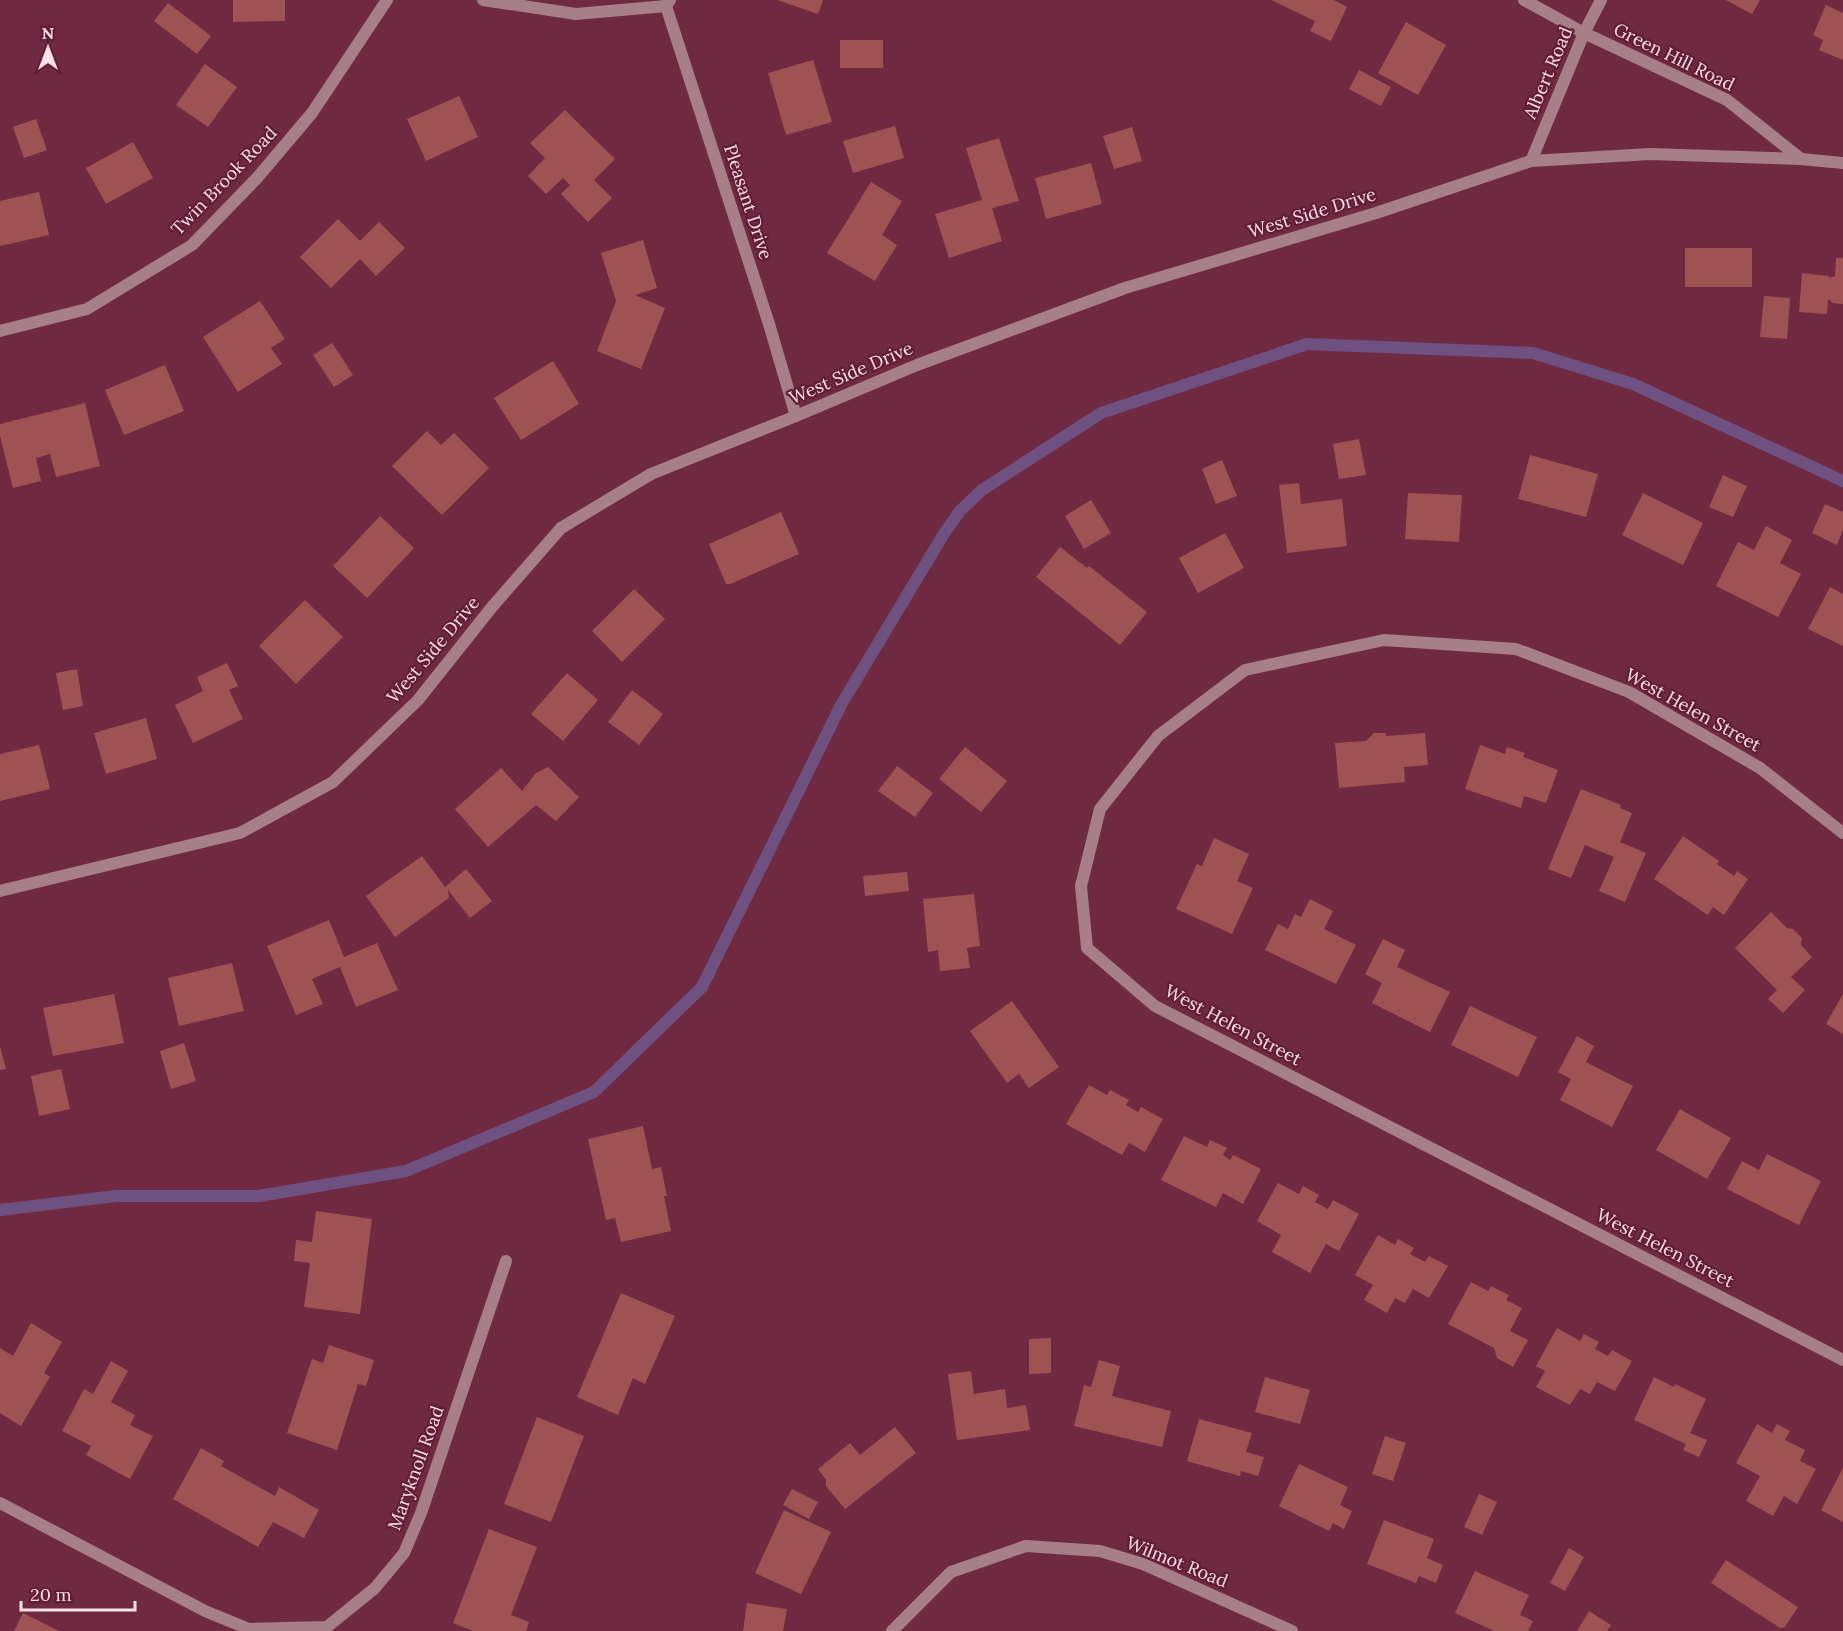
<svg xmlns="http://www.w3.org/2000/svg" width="1843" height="1631" font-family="Lora,serif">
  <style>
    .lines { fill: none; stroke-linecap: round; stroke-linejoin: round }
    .stream { stroke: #6e5180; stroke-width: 12 }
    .building { fill: #9e5252 }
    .minor { stroke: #a67f89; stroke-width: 12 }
    .labels { text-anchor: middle; stroke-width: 4.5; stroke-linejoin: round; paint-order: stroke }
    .street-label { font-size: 18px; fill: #fbe1e7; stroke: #621e37 }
  </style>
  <rect width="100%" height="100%" fill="#6f2a42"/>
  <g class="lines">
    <path class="stream" d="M 0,1210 L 116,1196 L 259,1196 L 406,1171 L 594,1092 L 702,987 L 841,705 L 945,532 L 960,511 L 982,490 L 1101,413 L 1307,344 L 1533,353 L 1633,384 L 1843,481"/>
  </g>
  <g class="building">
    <path d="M 233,0 L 285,0 L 285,21 L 233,22 Z"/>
    <path d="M 777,0 L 823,0 L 818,14 Z"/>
    <path d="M 1271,0 L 1334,0 L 1347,7 L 1331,41 L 1310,31 L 1315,21 Z"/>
    <path d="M 1726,0 L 1760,0 L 1752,14 Z"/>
    <path d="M 168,3 L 211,36 L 197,54 L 154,21 Z"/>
    <path d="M 1826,5 L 1843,13 L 1843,60 L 1819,50 L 1823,40 L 1813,35 Z"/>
    <path d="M 1406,22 L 1446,45 L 1418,95 L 1378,73 Z"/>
    <rect x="840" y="40" width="43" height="28"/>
    <path d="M 813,60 L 832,122 L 786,135 L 768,73 Z"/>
    <path d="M 205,64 L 237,87 L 208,127 L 176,105 Z"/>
    <path d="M 1359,70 L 1391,87 L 1381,106 L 1349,89 Z"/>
    <path d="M 459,96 L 478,137 L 426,161 L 407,119 Z"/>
    <path d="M 565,110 L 615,159 L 594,180 L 612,198 L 588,222 L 561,194 L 570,185 L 563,178 L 546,194 L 528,176 L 545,158 L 530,143 Z"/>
    <path d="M 36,119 L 47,150 L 24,158 L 13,127 Z"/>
    <path d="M 895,126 L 904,158 L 853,173 L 843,141 Z"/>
    <path d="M 1132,127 L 1142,161 L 1114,169 L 1103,136 Z"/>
    <path d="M 999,138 L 1019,201 L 992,208 L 1002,241 L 949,258 L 935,214 L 982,200 L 966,148 Z"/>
    <path d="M 133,142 L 153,178 L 106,204 L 86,168 Z"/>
    <path d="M 1091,163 L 1102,204 L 1046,219 L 1035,178 Z"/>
    <path d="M 871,182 L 902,201 L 882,235 L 897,245 L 875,281 L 827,253 Z"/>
    <path d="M 39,192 L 49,235 L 0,246 L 0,201 Z"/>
    <path d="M 338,219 L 360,241 L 379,222 L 405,248 L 376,276 L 360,259 L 331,288 L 300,257 Z"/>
    <path d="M 643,240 L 657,288 L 635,295 L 665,308 L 641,369 L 597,351 L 616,301 L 601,253 Z"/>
    <rect x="1685" y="248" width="67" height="39"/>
    <path d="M 1836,258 L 1843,258 L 1843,304 L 1833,303 L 1828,299 L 1827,314 L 1799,312 L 1802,273 L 1829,276 L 1829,278 L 1835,276 Z"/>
    <path d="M 1764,296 L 1790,298 L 1787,339 L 1760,337 Z"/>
    <path d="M 260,301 L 285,339 L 271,348 L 282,364 L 238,392 L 203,337 Z"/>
    <path d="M 332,343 L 353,375 L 334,387 L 313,355 Z"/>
    <path d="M 553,361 L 579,404 L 521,440 L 494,398 Z"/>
    <path d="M 165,365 L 184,411 L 124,435 L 105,390 Z"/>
    <path d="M 85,403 L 100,466 L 56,477 L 50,454 L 36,458 L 41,481 L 13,488 L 0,436 L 0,424 Z"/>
    <path d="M 427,431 L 441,445 L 454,433 L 489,468 L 442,515 L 392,466 Z"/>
    <path d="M 1359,439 L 1366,475 L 1339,479 L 1333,444 Z"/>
    <path d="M 1530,455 L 1598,474 L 1586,517 L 1518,499 Z"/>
    <path d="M 1222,460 L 1237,496 L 1216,504 L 1202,469 Z"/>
    <path d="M 1723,475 L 1747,486 L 1733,517 L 1709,507 Z"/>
    <path d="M 1299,483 L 1301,504 L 1342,499 L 1347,546 L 1287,553 L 1279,485 Z"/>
    <path d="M 1408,493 L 1462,495 L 1459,542 L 1405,539 Z"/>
    <path d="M 1643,493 L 1703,523 L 1683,565 L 1622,535 Z"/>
    <path d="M 1091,500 L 1111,533 L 1084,549 L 1065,516 Z"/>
    <path d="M 1825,504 L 1843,512 L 1843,530 L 1837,545 L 1812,533 Z"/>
    <path d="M 781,512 L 799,554 L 730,584 L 726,584 L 709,544 Z"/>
    <path d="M 380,516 L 414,548 L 367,598 L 333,566 Z"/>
    <path d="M 1766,526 L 1792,540 L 1780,563 L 1801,574 L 1778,617 L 1716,586 L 1738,542 L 1754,550 Z"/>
    <path d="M 1225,533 L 1244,568 L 1198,593 L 1179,558 Z"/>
    <path d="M 1060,547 L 1087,568 L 1089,566 L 1147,612 L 1120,645 L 1036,577 Z"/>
    <path d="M 1830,587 L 1843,594 L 1843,646 L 1808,629 Z"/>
    <path d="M 634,589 L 665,619 L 622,662 L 592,631 Z"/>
    <path d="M 305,600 L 343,637 L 296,684 L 259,646 Z"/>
    <path d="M 227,663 L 238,686 L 229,690 L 243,719 L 193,743 L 175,705 L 203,691 L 197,677 Z"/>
    <path d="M 77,669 L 83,706 L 63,710 L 56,673 Z"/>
    <path d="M 567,673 L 598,700 L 563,741 L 531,714 Z"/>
    <path d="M 632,690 L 663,714 L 639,745 L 608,722 Z"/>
    <path d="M 146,718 L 157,759 L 106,774 L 94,733 Z"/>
    <path d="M 1374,733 L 1386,733 L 1386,736 L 1425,733 L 1428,765 L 1404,767 L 1405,782 L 1339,788 L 1335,743 L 1366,741 Z"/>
    <path d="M 39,745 L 50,789 L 0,801 L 0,754 Z"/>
    <path d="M 1480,745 L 1505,754 L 1507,747 L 1525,753 L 1523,757 L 1558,770 L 1546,803 L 1524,796 L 1521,808 L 1465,789 Z"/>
    <path d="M 965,747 L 1007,781 L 981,812 L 939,779 Z"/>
    <path d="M 897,766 L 933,793 L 915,817 L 878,791 Z"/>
    <path d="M 548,767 L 579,797 L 556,821 L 536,805 L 488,847 L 455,809 L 501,768 L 522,791 L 536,773 Z"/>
    <path d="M 1581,789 L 1621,805 L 1620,808 L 1632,813 L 1620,842 L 1646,853 L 1625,902 L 1599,891 L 1614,857 L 1585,845 L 1571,878 L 1548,869 Z"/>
    <path d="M 1683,836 L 1719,861 L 1717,864 L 1734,876 L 1737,871 L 1748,879 L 1724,915 L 1713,907 L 1708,915 L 1654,879 Z"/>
    <path d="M 1214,838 L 1249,854 L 1237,881 L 1253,888 L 1232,934 L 1176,909 L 1197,864 L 1202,866 Z"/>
    <path d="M 422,856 L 445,887 L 466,869 L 492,901 L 470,918 L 448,890 L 449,898 L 395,937 L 366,896 Z"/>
    <path d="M 907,872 L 909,891 L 865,896 L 863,876 Z"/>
    <path d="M 974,894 L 980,946 L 967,948 L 970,968 L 940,971 L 938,950 L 928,952 L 923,899 Z"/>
    <path d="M 1310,899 L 1333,911 L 1324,929 L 1356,945 L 1336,984 L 1265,950 L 1278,924 L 1288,929 L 1295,914 L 1301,917 Z"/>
    <path d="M 1771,912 L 1787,928 L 1793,929 L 1802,938 L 1801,945 L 1812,957 L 1791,977 L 1805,990 L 1783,1013 L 1768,999 L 1777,990 L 1735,948 Z"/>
    <path d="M 329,920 L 344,957 L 377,943 L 398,990 L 356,1007 L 340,967 L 312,979 L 323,1004 L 296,1015 L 267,946 Z"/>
    <path d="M 1383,939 L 1405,950 L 1397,967 L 1450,992 L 1430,1032 L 1372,1003 L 1382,983 L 1365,974 Z"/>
    <path d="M 232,963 L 244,1011 L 179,1026 L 168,978 Z"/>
    <path d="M 114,994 L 124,1043 L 53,1056 L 43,1008 Z"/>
    <path d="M 1843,994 L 1843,1034 L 1826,1024 Z"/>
    <path d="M 1012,1001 L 1059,1067 L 1029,1088 L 1019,1074 L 1007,1083 L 970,1031 Z"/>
    <path d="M 1470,1006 L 1537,1037 L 1518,1077 L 1451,1045 Z"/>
    <path d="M 1577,1036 L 1594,1046 L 1586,1062 L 1633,1086 L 1612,1127 L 1560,1100 L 1571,1079 L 1558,1072 Z"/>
    <path d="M 184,1043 L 196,1081 L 171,1089 L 160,1051 Z"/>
    <path d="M 0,1046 L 6,1069 L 0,1070 Z"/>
    <path d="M 61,1069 L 70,1109 L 39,1116 L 31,1076 Z"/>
    <path d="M 1089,1085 L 1107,1095 L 1110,1090 L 1129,1100 L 1126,1105 L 1138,1112 L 1141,1107 L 1163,1119 L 1145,1152 L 1129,1143 L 1122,1155 L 1066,1124 Z"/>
    <path d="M 1680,1109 L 1731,1138 L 1707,1179 L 1656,1150 Z"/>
    <path d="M 643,1126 L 652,1169 L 661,1167 L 667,1196 L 664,1196 L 671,1231 L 621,1242 L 615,1218 L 606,1220 L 588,1139 Z"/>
    <path d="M 1184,1136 L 1207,1147 L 1210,1140 L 1227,1148 L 1223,1155 L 1230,1160 L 1233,1155 L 1261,1169 L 1243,1204 L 1223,1193 L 1216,1207 L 1161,1180 Z"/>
    <path d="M 1767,1154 L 1821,1181 L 1799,1225 L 1727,1189 L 1742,1161 L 1759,1170 Z"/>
    <path d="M 1278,1183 L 1299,1194 L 1303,1186 L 1319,1195 L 1315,1202 L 1328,1209 L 1333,1200 L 1359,1214 L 1339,1251 L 1326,1244 L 1310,1273 L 1272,1252 L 1281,1235 L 1257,1221 Z"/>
    <path d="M 316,1211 L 372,1219 L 360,1314 L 304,1307 L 310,1263 L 294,1261 L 296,1240 L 312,1242 Z"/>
    <path d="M 1378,1235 L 1395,1245 L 1398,1239 L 1414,1248 L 1410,1254 L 1425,1262 L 1429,1256 L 1448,1266 L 1429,1298 L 1413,1289 L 1405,1303 L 1395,1298 L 1387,1313 L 1364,1300 L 1373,1285 L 1355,1275 Z"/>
    <path d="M 1471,1282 L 1488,1291 L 1491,1286 L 1509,1295 L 1506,1300 L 1522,1308 L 1510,1331 L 1528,1340 L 1513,1367 L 1497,1358 L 1494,1348 L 1448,1324 Z"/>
    <path d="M 621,1293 L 675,1316 L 645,1384 L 633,1378 L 618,1415 L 577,1397 Z"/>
    <path d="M 31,1323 L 62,1342 L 44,1373 L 50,1377 L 21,1426 L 0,1413 L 0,1348 L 13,1356 Z"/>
    <path d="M 1557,1328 L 1580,1341 L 1584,1334 L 1599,1342 L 1595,1349 L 1608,1356 L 1612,1350 L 1632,1361 L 1615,1391 L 1597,1382 L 1590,1394 L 1580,1389 L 1570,1405 L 1536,1387 L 1545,1371 L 1536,1366 Z"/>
    <path d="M 1051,1338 L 1051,1373 L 1029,1374 L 1029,1339 Z"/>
    <path d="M 329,1345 L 374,1360 L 366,1386 L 358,1384 L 337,1450 L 287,1433 L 312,1359 L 323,1363 Z"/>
    <path d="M 1099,1360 L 1120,1366 L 1112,1396 L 1171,1411 L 1162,1447 L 1074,1426 L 1084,1385 L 1091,1387 Z"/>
    <path d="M 111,1361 L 128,1371 L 111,1402 L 135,1415 L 130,1425 L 153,1436 L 130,1479 L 86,1455 L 91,1446 L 62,1431 L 84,1389 L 93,1394 Z"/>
    <path d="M 971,1371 L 974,1394 L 1005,1389 L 1007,1408 L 1026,1405 L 1030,1430 L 957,1440 L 948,1374 Z"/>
    <path d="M 1265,1377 L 1310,1390 L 1300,1424 L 1255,1412 Z"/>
    <path d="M 1654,1377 L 1674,1387 L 1675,1384 L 1706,1399 L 1690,1433 L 1707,1440 L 1699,1457 L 1683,1450 L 1686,1444 L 1634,1420 Z"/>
    <path d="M 537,1417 L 584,1436 L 551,1522 L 504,1504 Z"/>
    <path d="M 1199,1419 L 1252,1433 L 1246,1452 L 1264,1457 L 1258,1476 L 1241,1471 L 1240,1476 L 1187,1461 Z"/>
    <path d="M 1757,1424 L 1772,1433 L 1777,1424 L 1790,1431 L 1785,1440 L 1805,1450 L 1800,1461 L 1816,1469 L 1797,1504 L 1784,1496 L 1773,1516 L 1746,1501 L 1760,1476 L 1736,1463 Z"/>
    <path d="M 895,1427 L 916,1453 L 845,1509 L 826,1486 L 826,1480 L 818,1469 L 850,1443 L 860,1455 Z"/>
    <path d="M 1385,1436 L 1406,1443 L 1393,1481 L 1372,1474 Z"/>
    <path d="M 201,1448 L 224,1461 L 221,1466 L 275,1496 L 279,1487 L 319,1510 L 304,1538 L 273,1522 L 258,1547 L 173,1499 Z"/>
    <path d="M 1299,1464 L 1348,1487 L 1340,1505 L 1352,1511 L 1344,1529 L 1333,1523 L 1329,1531 L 1279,1506 Z"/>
    <path d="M 1843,1468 L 1843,1522 L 1821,1510 Z"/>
    <path d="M 792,1489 L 818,1502 L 809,1519 L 783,1505 Z"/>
    <path d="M 1479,1494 L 1497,1502 L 1482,1535 L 1464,1527 Z"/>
    <path d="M 784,1510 L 831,1532 L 801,1594 L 755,1573 Z"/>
    <path d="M 1384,1520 L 1434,1539 L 1427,1558 L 1443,1565 L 1436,1583 L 1419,1576 L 1416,1583 L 1367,1564 Z"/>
    <path d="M 489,1529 L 537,1547 L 511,1615 L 529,1622 L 526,1631 L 473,1631 L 453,1623 Z"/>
    <path d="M 1569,1548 L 1584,1557 L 1565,1591 L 1550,1583 Z"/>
    <path d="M 1726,1560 L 1798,1607 L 1785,1627 L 1780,1628 L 1711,1583 Z"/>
    <path d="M 1475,1571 L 1529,1595 L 1520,1615 L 1533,1621 L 1528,1631 L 1494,1631 L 1455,1613 Z"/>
    <path d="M 747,1603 L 787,1609 L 783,1631 L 743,1631 Z"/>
    <path d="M 1589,1611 L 1611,1625 L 1607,1631 L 1577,1631 Z"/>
    <path d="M 23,1613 L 59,1631 L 14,1631 Z"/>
  </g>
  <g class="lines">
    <g class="minor">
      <path d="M 483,0 L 576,14 L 666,6"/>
      <path d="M 670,0 L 666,6 L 769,324 L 796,416"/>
      <path d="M 1524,0 L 1584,33 L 1727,100 L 1801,159"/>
      <path d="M 1531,161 L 1584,33 L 1601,0"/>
      <path d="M 0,331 L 87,309 L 192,245 L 257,178 L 312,113 L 387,0"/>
      <path d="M 1843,833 L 1760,768 L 1629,692 L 1516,649 L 1384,640 L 1245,670 L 1158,736 L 1100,809 L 1081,886 L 1087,948 L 1155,1006 L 1843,1360"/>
      <path d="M 0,891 L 240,833 L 333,782 L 418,700 L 492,607 L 561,528 L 651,474 L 796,416 L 917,365 L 1125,288 L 1376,213 L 1531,161 L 1650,154 L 1801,159 L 1843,163"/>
      <path d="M 0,1503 L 205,1611 L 249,1629 L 327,1627 L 375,1588 L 404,1553 L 421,1513 L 506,1261"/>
      <path d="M 892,1631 L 951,1572 L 1026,1546 L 1100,1551 L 1143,1564 L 1292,1631"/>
    </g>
  </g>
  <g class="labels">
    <g class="street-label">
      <text transform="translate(1674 57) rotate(26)" y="6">Green Hill Road</text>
      <text transform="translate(1548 73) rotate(-67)" y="6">Albert Road</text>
      <text transform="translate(224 181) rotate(-46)" y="6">Twin Brook Road</text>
      <text transform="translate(748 202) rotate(72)" y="6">Pleasant Drive</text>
      <text transform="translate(1312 213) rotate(-17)" y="6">West Side Drive</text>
      <text transform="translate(851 373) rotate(-23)" y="6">West Side Drive</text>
      <text transform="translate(433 650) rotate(-50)" y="6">West Side Drive</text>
      <text transform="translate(1693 710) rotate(29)" y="6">West Helen Street</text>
      <text transform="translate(1233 1025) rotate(28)" y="6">West Helen Street</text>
      <text transform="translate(1665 1248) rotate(27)" y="6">West Helen Street</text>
      <text transform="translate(416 1468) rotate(-70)" y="6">Maryknoll Road</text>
      <text transform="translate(1177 1562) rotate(22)" y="6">Wilmot Road</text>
    </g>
  </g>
  <g transform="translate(48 48)" stroke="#621e37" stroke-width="4.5" paint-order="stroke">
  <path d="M0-4.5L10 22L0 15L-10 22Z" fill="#fbe1e7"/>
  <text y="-9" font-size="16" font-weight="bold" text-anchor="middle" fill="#fbe1e7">N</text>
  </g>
  <path d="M21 1601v9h114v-9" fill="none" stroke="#fbe1e7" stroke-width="3"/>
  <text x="30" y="1601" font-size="18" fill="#fbe1e7" stroke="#621e37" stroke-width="4.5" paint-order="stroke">20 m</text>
</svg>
